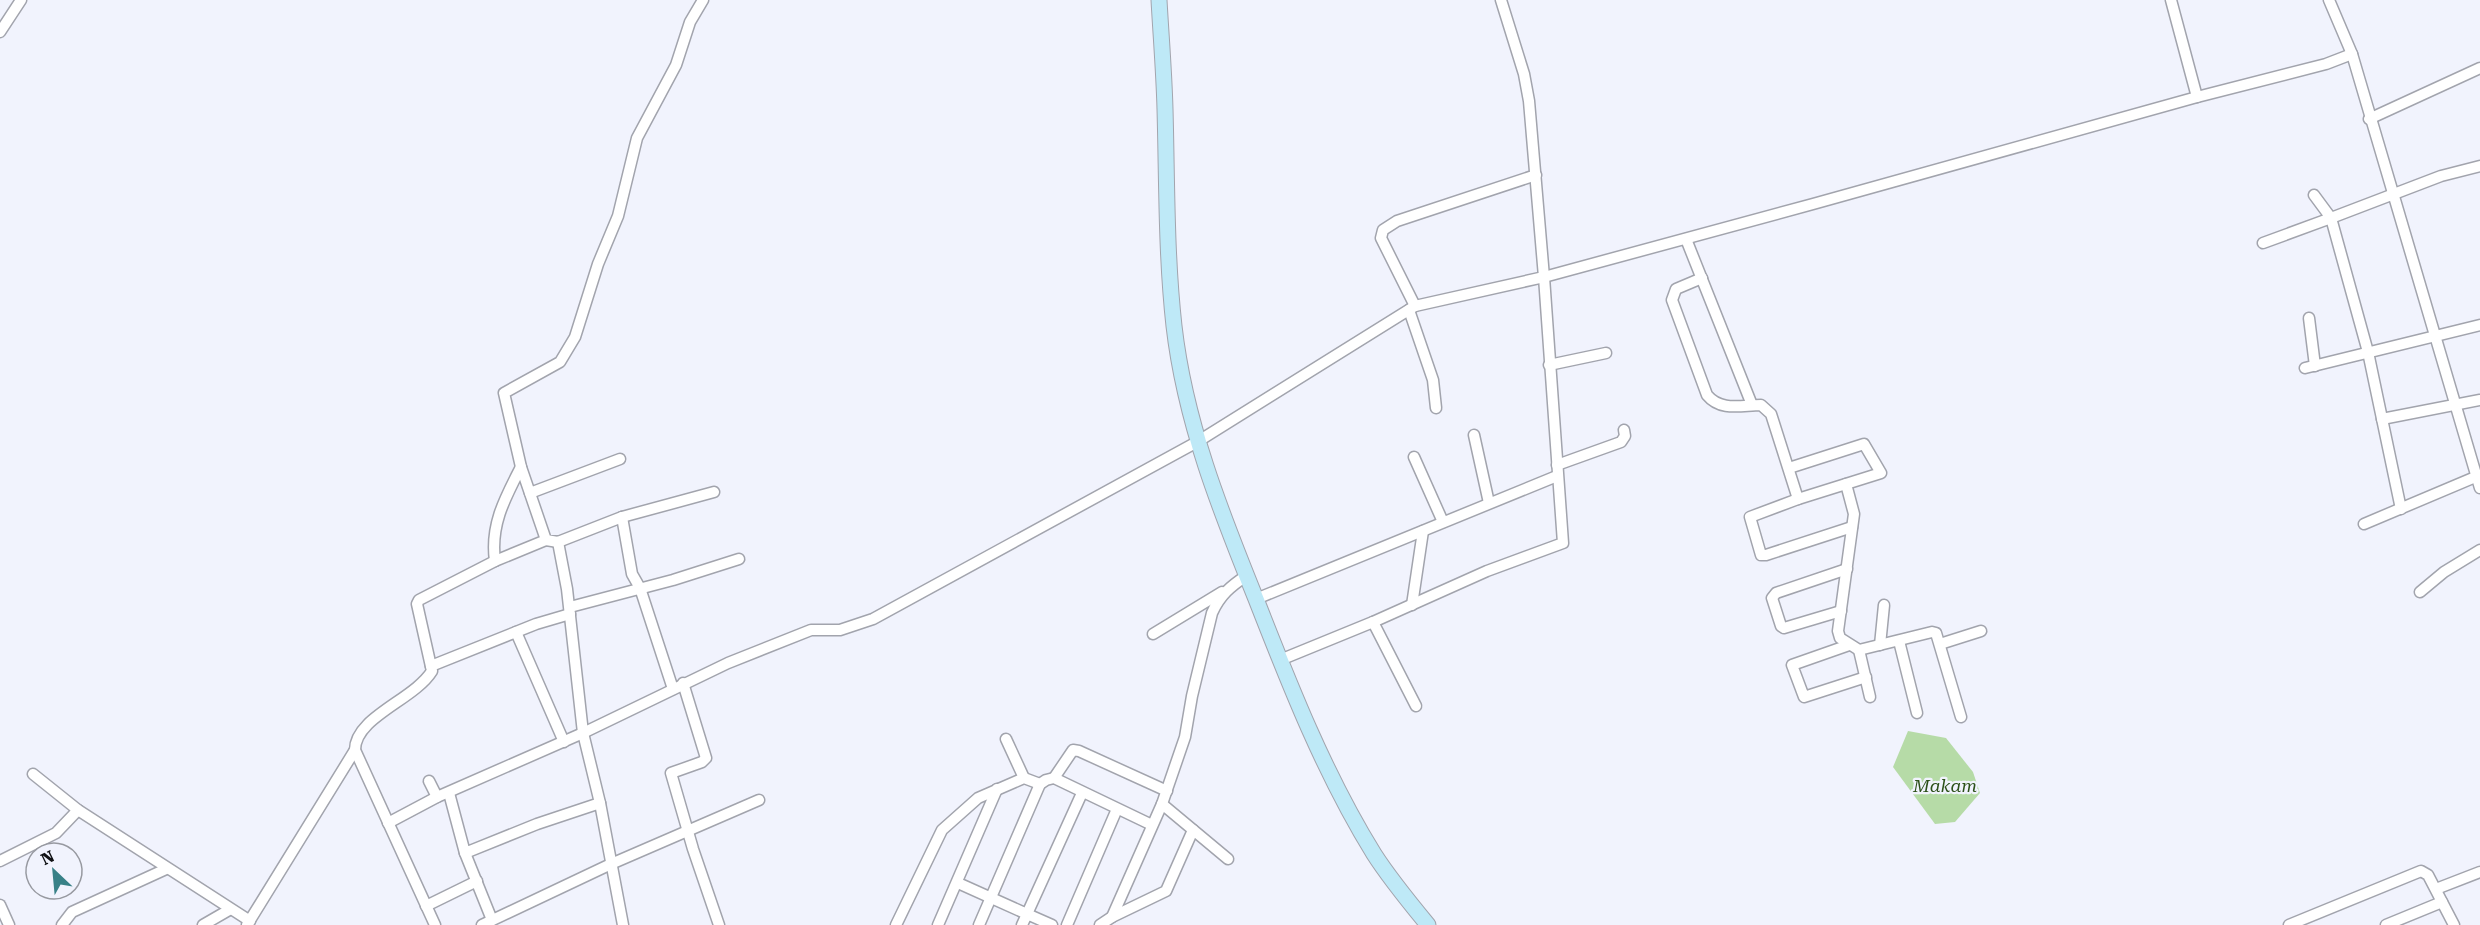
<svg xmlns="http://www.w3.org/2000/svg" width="2480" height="925" font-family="'Roboto Serif',serif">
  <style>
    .green { fill: #b6dba7 }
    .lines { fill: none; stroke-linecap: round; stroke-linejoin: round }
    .street-casing { stroke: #a2a4ad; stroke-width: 13 }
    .secondary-casing { stroke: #a2a4ad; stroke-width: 17 }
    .street { stroke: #fff; stroke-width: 10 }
    .secondary { stroke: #bee9f7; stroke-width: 15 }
    .labels { text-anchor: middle; stroke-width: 4.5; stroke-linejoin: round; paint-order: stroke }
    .park-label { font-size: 18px; font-style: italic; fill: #2d511a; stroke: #f1f3fd }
  </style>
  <rect width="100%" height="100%" fill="#f1f3fd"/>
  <path class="green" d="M 1908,731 L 1946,738 L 1973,772 L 1980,793 L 1955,822 L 1935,824 L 1893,767 Z"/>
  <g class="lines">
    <defs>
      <g id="street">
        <path d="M 703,0 L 690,22 L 676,65 L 637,138 L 618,216 L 598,264 L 575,337 L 560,362 L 504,393 L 521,467 L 546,540 L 558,542 L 622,517 L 714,492"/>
        <path d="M 2171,0 L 2197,97"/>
        <path d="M 2329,0 L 2352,54 L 2480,488"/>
        <path d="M 0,32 L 21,0"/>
        <path d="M 2369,119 L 2480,68"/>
        <path d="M 1686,239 L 1752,405"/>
        <path d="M 2263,243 L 2331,218 L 2314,195"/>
        <path d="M 1702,278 L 1676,289 L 1672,300 L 1707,395 C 1721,412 1742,405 1761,405 L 1771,414 L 1798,499 L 1881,473 L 1864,444 L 1789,468"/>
        <path d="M 1415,306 L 1381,238 L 1383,230 L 1397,221 L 1536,175"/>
        <path d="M 1409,310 L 1433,380 L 1436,408"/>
        <path d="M 2309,318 L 2315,366"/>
        <path d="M 1549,365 L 1606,353"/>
        <path d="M 2305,368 L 2480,325"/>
        <path d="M 2382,419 L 2480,400"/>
        <path d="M 1474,435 L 1489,503"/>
        <path d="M 1414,457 L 1443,522"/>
        <path d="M 1557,465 L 1621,442 L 1625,436 L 1624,430"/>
        <path d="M 1846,484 L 1854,514 L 1838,631 L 1840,638 L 1859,650 L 1932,632 L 1936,633 L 1961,717"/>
        <path d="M 530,493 L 620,459"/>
        <path d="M 1798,499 L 1750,517 L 1761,555 L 1766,555 L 1852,527"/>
        <path d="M 2401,509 L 2368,352 L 2331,218 L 2441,176 L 2480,166"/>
        <path d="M 622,517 L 632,574 L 640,588 L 673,689"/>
        <path d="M 2364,524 L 2480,475"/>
        <path d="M 558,542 L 567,589 L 583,733 L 600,803 L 623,925"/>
        <path d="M 495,561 C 490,525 505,498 521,467"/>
        <path d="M 2420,592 L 2444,572 L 2480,550"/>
        <path d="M 1256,599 L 1557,476"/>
        <path d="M 1412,605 L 1423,531"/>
        <path d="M 570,607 L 673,580 L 739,559"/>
        <path d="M 1841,611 L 1784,628 L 1781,626 L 1772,598 L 1776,593 L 1847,569"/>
        <path d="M 1373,622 L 1416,706"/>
        <path d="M 516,632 L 564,742"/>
        <path d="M 1153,634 L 1222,592"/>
        <path d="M 1899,641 L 1917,713"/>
        <path d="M 1940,644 L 1981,631"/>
        <path d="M 1849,645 L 1792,665 L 1804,697 L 1866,677"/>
        <path d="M 1880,645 L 1884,605"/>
        <path d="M 1859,650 L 1870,697"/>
        <path d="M 1280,660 L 1373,622 L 1487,571 L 1563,543 L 1544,277 L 1529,101 L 1524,74 L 1501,0"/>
        <path d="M 431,666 L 536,624 L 570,614"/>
        <path d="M 683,683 L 706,758 L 702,762 L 671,773 L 693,849 L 719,925"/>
        <path d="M 1006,739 L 1024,778"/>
        <path d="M 33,774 L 78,810 L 250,921"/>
        <path d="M 1054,778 L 1073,750 L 1079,751 L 1167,791"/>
        <path d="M 429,781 L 437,797"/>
        <path d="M 449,793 L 465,853 L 537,824 L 600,803"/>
        <path d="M 1162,804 L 1228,859"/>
        <path d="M 388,823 L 437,797 L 583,733 L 728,663 L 811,630 L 840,630 L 873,619 L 1197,442 L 1415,306 L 1544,277 L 1813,204 L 2197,97 L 2326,64 L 2352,54"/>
        <path d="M 465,853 L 492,920"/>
        <path d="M 0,861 L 56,833 L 78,810"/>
        <path d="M 958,883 L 1027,914 L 1082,793"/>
        <path d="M 2436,889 L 2480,872"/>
        <path d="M 0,905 L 9,925"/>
        <path d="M 426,906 L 477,881"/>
        <path d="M 1112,917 L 1162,804 L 1185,737 L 1192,696 L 1212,613 C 1220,595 1231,586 1246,576"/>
        <path d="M 62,925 L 72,912 L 166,869"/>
        <path d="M 203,925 L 229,910"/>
        <path d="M 247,925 L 355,750"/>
        <path d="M 435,925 L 355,750 C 355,717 414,700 432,671 L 417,604 L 419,600 L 495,561 L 546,540"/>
        <path d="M 482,925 L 611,864 L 759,800"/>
        <path d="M 896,925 L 942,830 L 978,798 L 1024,778 L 1040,784 L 1046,780 L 1054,778 L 1152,825"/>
        <path d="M 938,925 L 997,789"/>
        <path d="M 979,925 L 1040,784"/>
        <path d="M 1022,925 L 1027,914 L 1052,925"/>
        <path d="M 1067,925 L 1117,809"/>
        <path d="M 1100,925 L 1112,917 L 1166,891 L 1193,830"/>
        <path d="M 2289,925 L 2421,871 L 2428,875 L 2454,925"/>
        <path d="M 2386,925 L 2442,902"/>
      </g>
      <path id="secondary" d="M 1159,0 C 1161,36 1164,72 1165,109 C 1167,181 1166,254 1174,326 C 1185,422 1220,510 1256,599 C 1290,686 1325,775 1374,854 C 1390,879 1409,902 1428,925"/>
    </defs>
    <use href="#street" class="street-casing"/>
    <use href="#secondary" class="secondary-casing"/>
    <use href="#street" class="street"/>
    <use href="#secondary" class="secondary"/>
  </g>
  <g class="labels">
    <g class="park-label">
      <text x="1945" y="792">Makam</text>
    </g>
  </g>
  <g transform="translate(54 871) rotate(334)"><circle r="28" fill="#f1f3fd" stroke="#9799a0" stroke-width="1.5"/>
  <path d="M0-4.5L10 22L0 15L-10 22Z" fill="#388187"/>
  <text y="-9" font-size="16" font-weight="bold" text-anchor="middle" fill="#101114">N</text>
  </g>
</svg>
